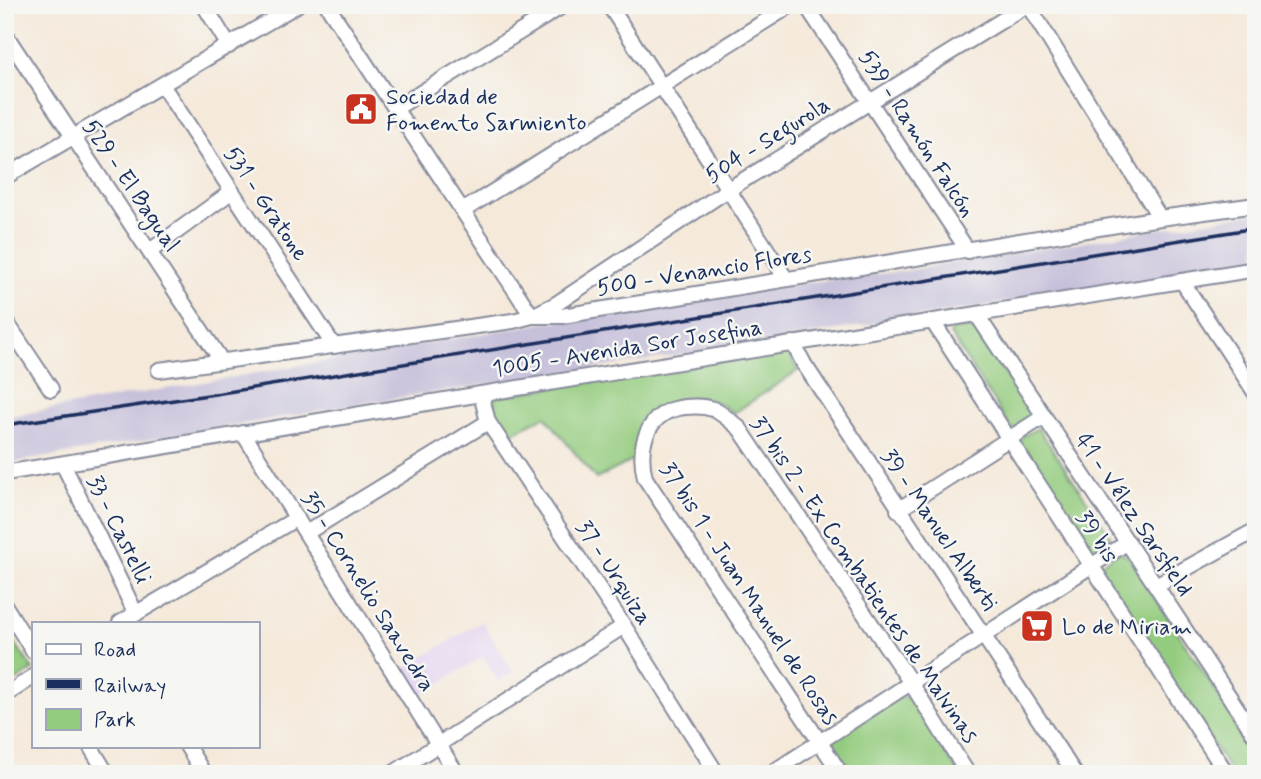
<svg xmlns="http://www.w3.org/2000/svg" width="1261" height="779" font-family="Mynerve,sans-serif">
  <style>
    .built { fill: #e4d3f2 }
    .industrial { fill: #c6c0da }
    .green { fill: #94cc7f; stroke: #587e6e; stroke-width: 2 }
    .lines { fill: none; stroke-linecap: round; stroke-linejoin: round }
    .minor-casing { stroke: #888c9c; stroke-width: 18 }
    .minor { stroke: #fff; stroke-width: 14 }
    .rail { stroke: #1b2f5e; stroke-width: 3.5 }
    .labels { text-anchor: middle; stroke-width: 5; stroke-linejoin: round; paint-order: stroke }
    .poi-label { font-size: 23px; fill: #1b2f5e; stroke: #f6f6f2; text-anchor: start }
    .street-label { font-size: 23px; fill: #1b2f5e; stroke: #f6f6f2 }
  </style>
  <rect width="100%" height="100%" fill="#f6f6f2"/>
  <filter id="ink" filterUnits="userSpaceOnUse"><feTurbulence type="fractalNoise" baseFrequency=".0143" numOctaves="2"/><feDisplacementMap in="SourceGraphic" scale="14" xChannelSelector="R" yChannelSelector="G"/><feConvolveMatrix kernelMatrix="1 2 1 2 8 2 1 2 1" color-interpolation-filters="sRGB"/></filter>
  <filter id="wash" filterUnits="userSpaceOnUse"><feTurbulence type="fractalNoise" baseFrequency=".00686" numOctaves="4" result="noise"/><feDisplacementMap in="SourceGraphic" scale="28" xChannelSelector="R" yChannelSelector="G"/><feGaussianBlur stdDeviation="1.57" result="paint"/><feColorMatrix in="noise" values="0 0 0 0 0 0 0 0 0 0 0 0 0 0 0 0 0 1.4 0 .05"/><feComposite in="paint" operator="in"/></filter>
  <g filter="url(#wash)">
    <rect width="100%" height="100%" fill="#f5e9da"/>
    <path class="built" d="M 482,621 L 513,672 L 498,681 L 483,657 L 415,698 L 399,672 Z"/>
    <path class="industrial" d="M 1256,213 L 1256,261 L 734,347 L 378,401 L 5,464 L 5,417 L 520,327 L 756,289 L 905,271 Z"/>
    <g class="green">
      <path d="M 969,328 L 977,330 L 1032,414 L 1015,429 L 1011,428 L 950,334 L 953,330 Z"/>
      <path d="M 785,350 L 799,370 L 734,413 C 727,408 719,403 710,400 C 688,393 653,403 644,426 C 641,436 639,447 637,458 L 596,479 L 545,416 L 513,433 L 496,412 L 493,397 Z"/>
      <path d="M 1038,428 L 1111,536 L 1108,542 L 1093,551 L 1091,552 L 1015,440 Z"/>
      <path d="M 1120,552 L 1129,557 L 1256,753 L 1256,774 L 1232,774 L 1100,571 L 1100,564 Z"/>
      <path d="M 5,628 L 33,670 L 5,687 Z"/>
      <path d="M 901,696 L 911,699 L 960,774 L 847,774 C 841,764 827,749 835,738 Z"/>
    </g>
  </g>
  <g filter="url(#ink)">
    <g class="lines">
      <defs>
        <g id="minor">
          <path d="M 204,5 L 229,46"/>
          <path d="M 327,5 L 532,316 L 556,304 L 729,189 L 1027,5"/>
          <path d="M 609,5 L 786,279"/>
          <path d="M 806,5 L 968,251"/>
          <path d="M 1028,5 L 1160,218"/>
          <path d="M 5,34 L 221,360"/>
          <path d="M 162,85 L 334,346"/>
          <path d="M 396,108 L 564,5"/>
          <path d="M 5,177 L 297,5"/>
          <path d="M 464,210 L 791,5"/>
          <path d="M 150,251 L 231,192"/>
          <path d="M 1182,281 L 1256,394"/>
          <path d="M 977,315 L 1256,737"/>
          <path d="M 5,320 L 51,389"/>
          <path d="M 933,322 L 1227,774"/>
          <path d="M 793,343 L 804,364 L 1075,774"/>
          <path d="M 159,370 L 513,321 L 532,316 L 562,316 L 1160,218 L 1256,205"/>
          <path d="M 481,394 L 488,422 L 624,626 L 717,774"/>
          <path d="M 243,433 L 457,774"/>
          <path d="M 63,464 L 136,614"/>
          <path d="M 5,473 L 481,394 L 1256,269"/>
          <path d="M 898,510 L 1043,417"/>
          <path d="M 306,533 L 488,422"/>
          <path d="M 1156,585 L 1256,530"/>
          <path d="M 5,606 L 33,651"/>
          <path d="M 120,623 L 297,518"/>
          <path d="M 5,695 L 33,677"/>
          <path d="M 90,746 L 107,774"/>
          <path d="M 187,746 L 204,774"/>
          <path d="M 392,774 L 624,626"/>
          <path d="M 770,774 L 1128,542"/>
          <path d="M 841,774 L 645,478 C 637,445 647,411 685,407 C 694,406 704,406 713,409 C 722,413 732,422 740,429 L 911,683 L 968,774"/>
        </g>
      </defs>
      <use href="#minor" class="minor-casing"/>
      <use href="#minor" class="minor"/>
      <path class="rail" d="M 5,425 L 215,394 L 1256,228"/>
    </g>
  </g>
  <defs>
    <symbol id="civic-square" viewBox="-11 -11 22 22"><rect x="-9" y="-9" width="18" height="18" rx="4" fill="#c8321e" stroke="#f6f6f2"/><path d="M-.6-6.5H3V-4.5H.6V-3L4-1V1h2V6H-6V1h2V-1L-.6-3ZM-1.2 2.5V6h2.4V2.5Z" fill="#fff"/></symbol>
    <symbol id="supermarket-square" viewBox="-11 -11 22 22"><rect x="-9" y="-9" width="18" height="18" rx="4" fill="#c8321e" stroke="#f6f6f2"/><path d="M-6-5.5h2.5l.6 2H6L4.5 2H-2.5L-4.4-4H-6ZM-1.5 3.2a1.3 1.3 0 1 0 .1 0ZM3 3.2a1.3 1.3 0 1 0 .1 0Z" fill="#fff"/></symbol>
  </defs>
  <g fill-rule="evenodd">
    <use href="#civic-square" x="342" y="90" width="38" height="38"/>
    <use href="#supermarket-square" x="1018" y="607" width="38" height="38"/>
  </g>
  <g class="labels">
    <g class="poi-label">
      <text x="386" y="104">Sociedad de<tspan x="386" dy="26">Fomento Sarmiento</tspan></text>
      <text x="1062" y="634">Lo de Miriam</text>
    </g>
    <g class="street-label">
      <text transform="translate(918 133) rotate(57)" y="8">539 - Ramón Falcón</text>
      <text transform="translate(767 139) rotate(-32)" y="8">504 - Segurola</text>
      <text transform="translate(132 185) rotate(56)" y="8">529 - El Bagual</text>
      <text transform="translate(267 203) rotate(56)" y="8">531 - Gratone</text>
      <text transform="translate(704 270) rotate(-9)" y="8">500 - Venancio Flores</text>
      <text transform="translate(627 347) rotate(-9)" y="8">1005 - Avenida Sor Josefina</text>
      <text transform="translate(1135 514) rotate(56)" y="8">41 - Vélez Sarsfield</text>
      <text transform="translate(120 529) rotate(64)" y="8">33 - Castelli</text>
      <text transform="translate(940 529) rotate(56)" y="8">39 - Manuel Alberti</text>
      <text transform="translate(1098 536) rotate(57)" y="8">39 bis</text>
      <text transform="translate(615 572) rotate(57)" y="8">37 - Urquiza</text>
      <text transform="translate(865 579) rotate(56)" y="8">37 bis 2 - Ex Combatientes de Malvinas</text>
      <text transform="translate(369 591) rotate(58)" y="8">35 - Cornelio Saavedra</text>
      <text transform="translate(750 593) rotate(57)" y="8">37 bis 1 - Juan Manuel de Rosas</text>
    </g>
  </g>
  <rect width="1261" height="779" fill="none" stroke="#f6f6f2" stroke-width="28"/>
  <rect x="32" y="622" width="228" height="126" fill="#f6f6f2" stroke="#9ea6b7" stroke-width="2"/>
  <rect x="46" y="644" width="35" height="10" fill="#ffffff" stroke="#9ea6b7" stroke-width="2"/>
  <text x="94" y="656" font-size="21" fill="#1b2f5e">Road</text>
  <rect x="46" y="679" width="35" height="10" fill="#1b2f5e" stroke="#9ea6b7" stroke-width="2"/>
  <text x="94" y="692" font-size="21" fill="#1b2f5e">Railway</text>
  <rect x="46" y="709" width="35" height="21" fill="#94cc7f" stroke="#9ea6b7" stroke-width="2"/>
  <text x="94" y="726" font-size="21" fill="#1b2f5e">Park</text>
</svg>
